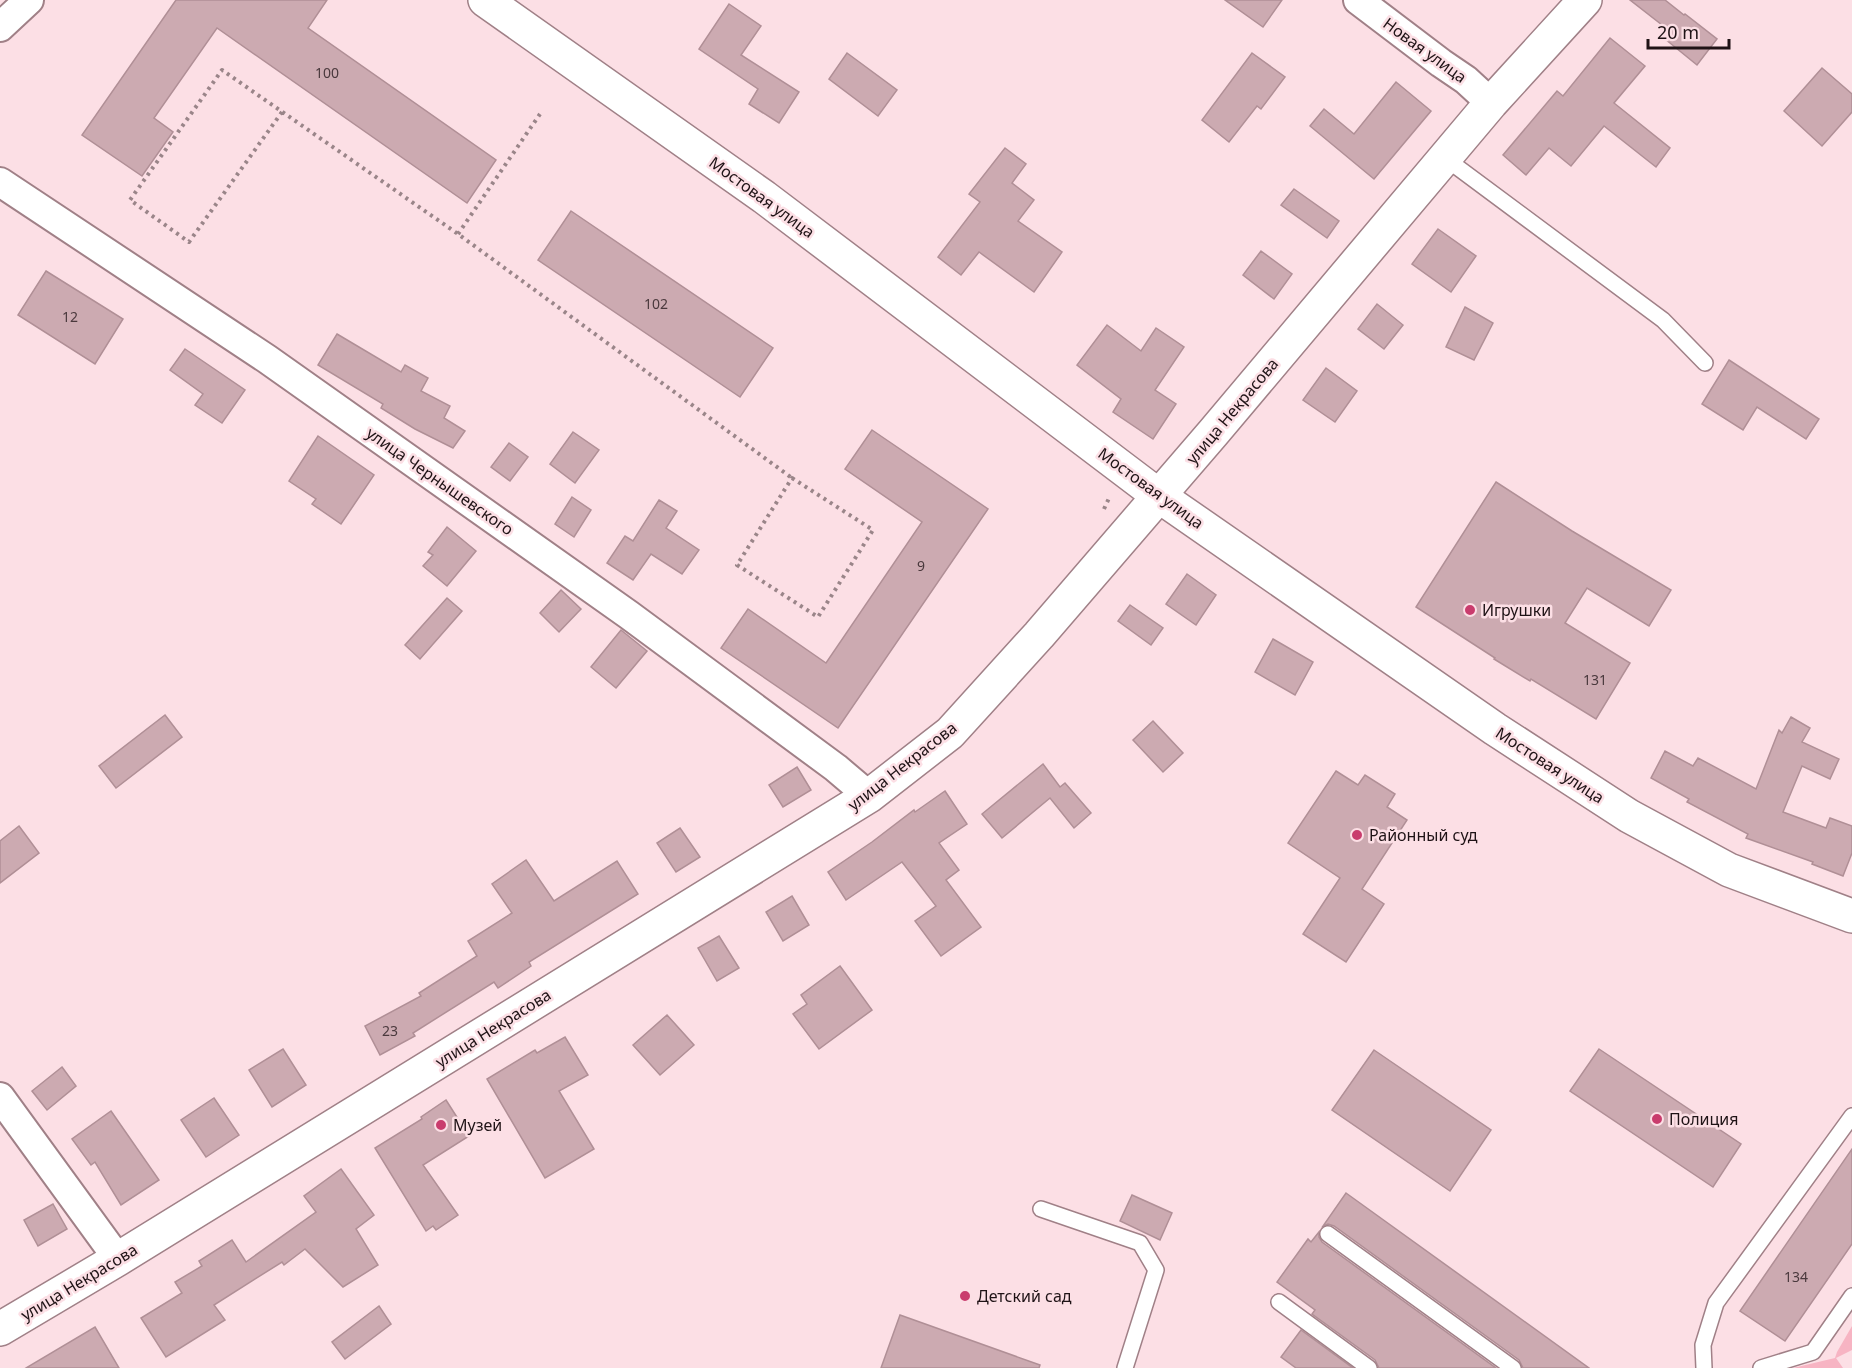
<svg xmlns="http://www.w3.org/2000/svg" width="1852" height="1368" font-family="'Noto Sans',sans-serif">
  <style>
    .green { fill: #f7b4c3 }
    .building { fill: #ccaab1; stroke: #b08f96; stroke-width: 1.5 }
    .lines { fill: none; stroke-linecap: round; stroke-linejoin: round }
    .lane-casing { stroke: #a08087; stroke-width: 18 }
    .street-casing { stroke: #a08087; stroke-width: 32 }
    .secondary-casing { stroke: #a08087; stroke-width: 36 }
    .path { stroke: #9a8589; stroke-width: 4; stroke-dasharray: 3 4.5; stroke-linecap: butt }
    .lane { stroke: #fff; stroke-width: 15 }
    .street { stroke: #fff; stroke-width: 28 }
    .secondary { stroke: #fff; stroke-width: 33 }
    .poi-dot { fill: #c93c6d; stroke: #fcdfe5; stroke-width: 2 }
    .labels { text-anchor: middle; stroke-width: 5; stroke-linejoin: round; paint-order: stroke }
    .number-label { font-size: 14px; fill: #4a393d }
    .street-label { font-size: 16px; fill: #1f1316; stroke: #fcdfe5 }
    .poi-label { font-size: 16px; fill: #1f1316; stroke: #fcdfe5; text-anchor: start }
  </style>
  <rect width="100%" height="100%" fill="#fcdfe5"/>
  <path class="green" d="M 1852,1326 L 1852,1350 L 1836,1358 L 1843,1368 L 1793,1368 L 1835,1358 L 1837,1352 Z"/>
  <g class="building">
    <path d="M 176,0 L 327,0 L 308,28 L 496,160 L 467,203 L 217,28 L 154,118 L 173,132 L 142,176 L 82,135 Z"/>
    <path d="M 1225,0 L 1282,0 L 1263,27 Z"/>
    <path d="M 1630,0 L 1665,0 L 1684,15 L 1685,14 L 1717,39 L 1697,65 L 1665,39 L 1671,32 Z"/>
    <path d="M 729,4 L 761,26 L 741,55 L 799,92 L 779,123 L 749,104 L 758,89 L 699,49 Z"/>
    <path d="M 1610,38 L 1645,66 L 1614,103 L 1670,148 L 1656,167 L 1604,126 L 1571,166 L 1549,148 L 1526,175 L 1503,155 L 1557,91 L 1563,96 Z"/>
    <path d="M 847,53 L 897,90 L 878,116 L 829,79 Z"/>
    <path d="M 1252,53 L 1285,77 L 1261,109 L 1257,106 L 1229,142 L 1202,120 Z"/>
    <path d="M 1822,68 L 1852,94 L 1852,112 L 1822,146 L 1784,111 Z"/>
    <path d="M 1396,82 L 1431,111 L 1374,179 L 1310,126 L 1324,109 L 1354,134 Z"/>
    <path d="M 1005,148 L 1026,164 L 1012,183 L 1034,200 L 1018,221 L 1062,252 L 1034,292 L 979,252 L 961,275 L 938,257 L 980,202 L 969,194 Z"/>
    <path d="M 1294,189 L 1339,221 L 1327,238 L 1281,205 Z"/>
    <path d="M 571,211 L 773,348 L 740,397 L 538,260 Z"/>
    <path d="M 1438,229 L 1476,256 L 1451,292 L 1412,264 Z"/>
    <path d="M 1261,251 L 1292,274 L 1274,299 L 1243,275 Z"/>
    <path d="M 46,271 L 123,319 L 95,364 L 18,315 Z"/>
    <path d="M 1377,304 L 1403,325 L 1384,349 L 1358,329 Z"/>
    <path d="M 1465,307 L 1493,323 L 1474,360 L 1446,347 Z"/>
    <path d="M 1107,325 L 1141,351 L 1156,328 L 1184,347 L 1155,390 L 1176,404 L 1153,439 L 1113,412 L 1121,399 L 1077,365 Z"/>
    <path d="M 337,334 L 401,372 L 405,365 L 428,378 L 421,391 L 450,406 L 444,418 L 465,431 L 453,448 L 415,429 L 381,408 L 383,404 L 318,365 Z"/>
    <path d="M 185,349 L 245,390 L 222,423 L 195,405 L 203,394 L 170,370 Z"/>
    <path d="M 1729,360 L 1819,419 L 1806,439 L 1757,407 L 1743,430 L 1702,404 Z"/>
    <path d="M 1326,368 L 1357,391 L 1335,422 L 1303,400 Z"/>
    <path d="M 872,430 L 988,509 L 838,728 L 721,648 L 748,609 L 826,663 L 922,522 L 845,469 Z"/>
    <path d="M 573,432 L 599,450 L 575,483 L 550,464 Z"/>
    <path d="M 318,436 L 374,475 L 341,524 L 312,504 L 316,499 L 289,481 Z"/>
    <path d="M 509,443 L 528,457 L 510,481 L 491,467 Z"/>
    <path d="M 1496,482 L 1572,531 L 1671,590 L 1649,626 L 1587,588 L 1565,623 L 1630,663 L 1596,719 L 1531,679 L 1530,681 L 1494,659 L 1495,658 L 1416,607 Z"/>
    <path d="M 572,497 L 591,510 L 574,537 L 555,524 Z"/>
    <path d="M 659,500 L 677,511 L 666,528 L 699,550 L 682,574 L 651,554 L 633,580 L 607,563 L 625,536 L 633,541 Z"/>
    <path d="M 447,527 L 476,551 L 447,586 L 423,566 L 433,555 L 428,552 Z"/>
    <path d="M 1187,574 L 1216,595 L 1196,625 L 1166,604 Z"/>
    <path d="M 561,590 L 581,609 L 559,632 L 540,613 Z"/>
    <path d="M 447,598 L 462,611 L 420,659 L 405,645 Z"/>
    <path d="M 1130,605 L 1163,628 L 1151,645 L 1118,621 Z"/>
    <path d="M 621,630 L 647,651 L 616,688 L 591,667 Z"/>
    <path d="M 1273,639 L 1313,662 L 1295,695 L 1255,672 Z"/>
    <path d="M 165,715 L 182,737 L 116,788 L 99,766 Z"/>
    <path d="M 1791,717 L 1810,728 L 1802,742 L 1839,759 L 1830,779 L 1802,766 L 1783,812 L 1826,828 L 1830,818 L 1852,826 L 1852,853 L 1843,876 L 1812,864 L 1813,862 L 1746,838 L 1748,834 L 1687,802 L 1689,799 L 1651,778 L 1665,751 L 1693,766 L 1698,758 L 1756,789 L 1779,730 L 1782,733 Z"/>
    <path d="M 1153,721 L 1183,753 L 1163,772 L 1133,740 Z"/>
    <path d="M 1043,764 L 1060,787 L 1065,783 L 1091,813 L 1074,828 L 1050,798 L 1002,838 L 982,814 Z"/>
    <path d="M 797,767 L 811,790 L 783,807 L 769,785 Z"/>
    <path d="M 1336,771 L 1358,785 L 1365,775 L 1395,794 L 1387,807 L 1407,820 L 1362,889 L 1384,904 L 1346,962 L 1303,934 L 1340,878 L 1288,843 Z"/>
    <path d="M 945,791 L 967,824 L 939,843 L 959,870 L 946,880 L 981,927 L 941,956 L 915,921 L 936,906 L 902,862 L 846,900 L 828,872 L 872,842 L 914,810 L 915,812 Z"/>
    <path d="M 19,826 L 39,853 L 0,883 L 0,841 Z"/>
    <path d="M 680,828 L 700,857 L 676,872 L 657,843 Z"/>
    <path d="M 526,860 L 554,901 L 617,861 L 638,894 L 529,962 L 531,966 L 498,988 L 494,982 L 413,1033 L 415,1036 L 380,1055 L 365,1026 L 421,996 L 419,993 L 477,956 L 468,941 L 512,913 L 492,884 Z"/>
    <path d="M 792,896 L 809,925 L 783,941 L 766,912 Z"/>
    <path d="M 719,936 L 739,968 L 717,981 L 698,948 Z"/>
    <path d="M 840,966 L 872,1010 L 819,1049 L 793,1014 L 807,1004 L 801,995 Z"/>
    <path d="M 667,1015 L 694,1045 L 660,1075 L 633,1045 Z"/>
    <path d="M 565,1037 L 588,1075 L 559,1091 L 594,1149 L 545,1178 L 487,1079 L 535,1050 L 537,1053 Z"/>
    <path d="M 283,1049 L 306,1085 L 272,1107 L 249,1070 Z"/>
    <path d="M 1599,1049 L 1741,1144 L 1713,1187 L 1570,1091 Z"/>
    <path d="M 1374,1050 L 1491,1130 L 1450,1191 L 1332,1110 Z"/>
    <path d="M 62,1067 L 76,1086 L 47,1110 L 32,1091 Z"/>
    <path d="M 214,1098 L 239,1135 L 206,1157 L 181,1120 Z"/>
    <path d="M 446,1100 L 469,1136 L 423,1165 L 458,1215 L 436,1230 L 433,1226 L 426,1231 L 375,1148 L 422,1119 L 421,1117 Z"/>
    <path d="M 111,1111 L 159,1180 L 121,1205 L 95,1162 L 91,1165 L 72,1139 Z"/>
    <path d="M 1852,1149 L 1852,1244 L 1785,1341 L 1740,1311 Z"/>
    <path d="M 341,1169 L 374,1215 L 356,1229 L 378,1265 L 343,1287 L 305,1249 L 284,1265 L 282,1262 L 214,1305 L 225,1320 L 166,1357 L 141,1318 L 182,1293 L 175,1282 L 202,1266 L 199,1261 L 232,1240 L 246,1262 L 316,1212 L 304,1196 Z"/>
    <path d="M 1346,1193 L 1589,1368 L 1523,1368 L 1519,1360 L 1334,1226 L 1328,1224 L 1323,1226 Z"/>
    <path d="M 1132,1195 L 1172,1213 L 1160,1240 L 1120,1221 Z"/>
    <path d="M 53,1204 L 67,1229 L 38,1246 L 24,1220 Z"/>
    <path d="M 1319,1232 L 1319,1237 L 1322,1242 L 1496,1368 L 1379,1368 L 1375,1360 L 1312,1314 L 1315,1310 L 1277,1282 L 1308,1239 L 1311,1242 Z"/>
    <path d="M 379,1306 L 391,1324 L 345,1359 L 332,1342 Z"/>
    <path d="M 900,1315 L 1040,1365 L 1039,1368 L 881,1368 Z"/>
    <path d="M 95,1327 L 119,1368 L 26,1368 Z"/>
    <path d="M 1301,1330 L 1353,1368 L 1296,1368 L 1281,1357 Z"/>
  </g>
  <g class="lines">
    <defs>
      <g id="lane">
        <path d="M 1445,158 L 1663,320 L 1705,363"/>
        <path d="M 1041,1209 L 1140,1243 L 1156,1270 L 1125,1368"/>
        <path d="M 1328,1234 L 1513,1368"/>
        <path d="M 1279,1302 L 1369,1368"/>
        <path d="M 1704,1368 L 1703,1345 L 1716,1303 L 1852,1116"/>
        <path d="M 1761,1368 L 1813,1352 L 1852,1296"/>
      </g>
      <g id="street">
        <path d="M 1358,0 L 1441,63 L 1466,80 L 1491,103"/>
        <path d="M 0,27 L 29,0"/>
        <path d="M 0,182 L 267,359 L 629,615 L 836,768 L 869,796"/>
        <path d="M 0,1097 L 118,1259"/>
      </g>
      <g id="secondary">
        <path d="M 485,0 L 764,197 L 1159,496 L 1495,729 L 1629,816 L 1729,870 L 1852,916"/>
        <path d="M 0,1329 L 118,1259 L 869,796 L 950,733 L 1039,635 L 1213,433 L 1491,103 L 1585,0"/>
      </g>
    </defs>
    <use href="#lane" class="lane-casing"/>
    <use href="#street" class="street-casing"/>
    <use href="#secondary" class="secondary-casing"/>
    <g class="path">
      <path d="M 282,112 L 189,242 L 130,200 L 222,70 L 458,234 L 792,478"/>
      <path d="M 458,234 L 540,114"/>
      <path d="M 792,478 L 873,530 L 818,617 L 737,565 Z"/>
      <path d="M 1104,509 L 1110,496"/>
    </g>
    <use href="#lane" class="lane"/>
    <use href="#street" class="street"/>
    <use href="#secondary" class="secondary"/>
  </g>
  <g class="poi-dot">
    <circle cx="1470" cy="610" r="6"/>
    <circle cx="1357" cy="835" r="6"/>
    <circle cx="1657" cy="1119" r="6"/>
    <circle cx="441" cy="1125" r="6"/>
    <circle cx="965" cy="1296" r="6"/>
  </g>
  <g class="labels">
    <g class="number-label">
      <text x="327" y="78">100</text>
      <text x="656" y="309">102</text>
      <text x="70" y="322">12</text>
      <text x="921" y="571">9</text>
      <text x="1595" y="685">131</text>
      <text x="390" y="1036">23</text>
      <text x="1796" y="1282">134</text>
    </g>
    <g class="street-label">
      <text transform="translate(1425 50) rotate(36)" y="6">Новая улица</text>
      <text transform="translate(762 197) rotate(36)" y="6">Мостовая улица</text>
      <text transform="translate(1232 411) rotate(-50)" y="6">улица Некрасова</text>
      <text transform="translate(440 481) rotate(35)" y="6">улица Чернышевского</text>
      <text transform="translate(1151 488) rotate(36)" y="6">Мостовая улица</text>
      <text transform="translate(1550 765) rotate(33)" y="6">Мостовая улица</text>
      <text transform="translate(902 766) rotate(-38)" y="6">улица Некрасова</text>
      <text transform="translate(493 1028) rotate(-32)" y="6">улица Некрасова</text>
      <text transform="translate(79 1282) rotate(-31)" y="6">улица Некрасова</text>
    </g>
    <g class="poi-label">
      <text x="1482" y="616">Игрушки</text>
      <text x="1369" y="841">Районный суд</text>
      <text x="1669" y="1125">Полиция</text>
      <text x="453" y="1131">Музей</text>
      <text x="977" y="1302">Детский сад</text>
    </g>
  </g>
  <path d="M1648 39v9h81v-9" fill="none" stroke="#1f1316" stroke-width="3"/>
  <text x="1657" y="39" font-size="18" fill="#1f1316" stroke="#fcdfe5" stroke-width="4.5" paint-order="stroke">20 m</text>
</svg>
